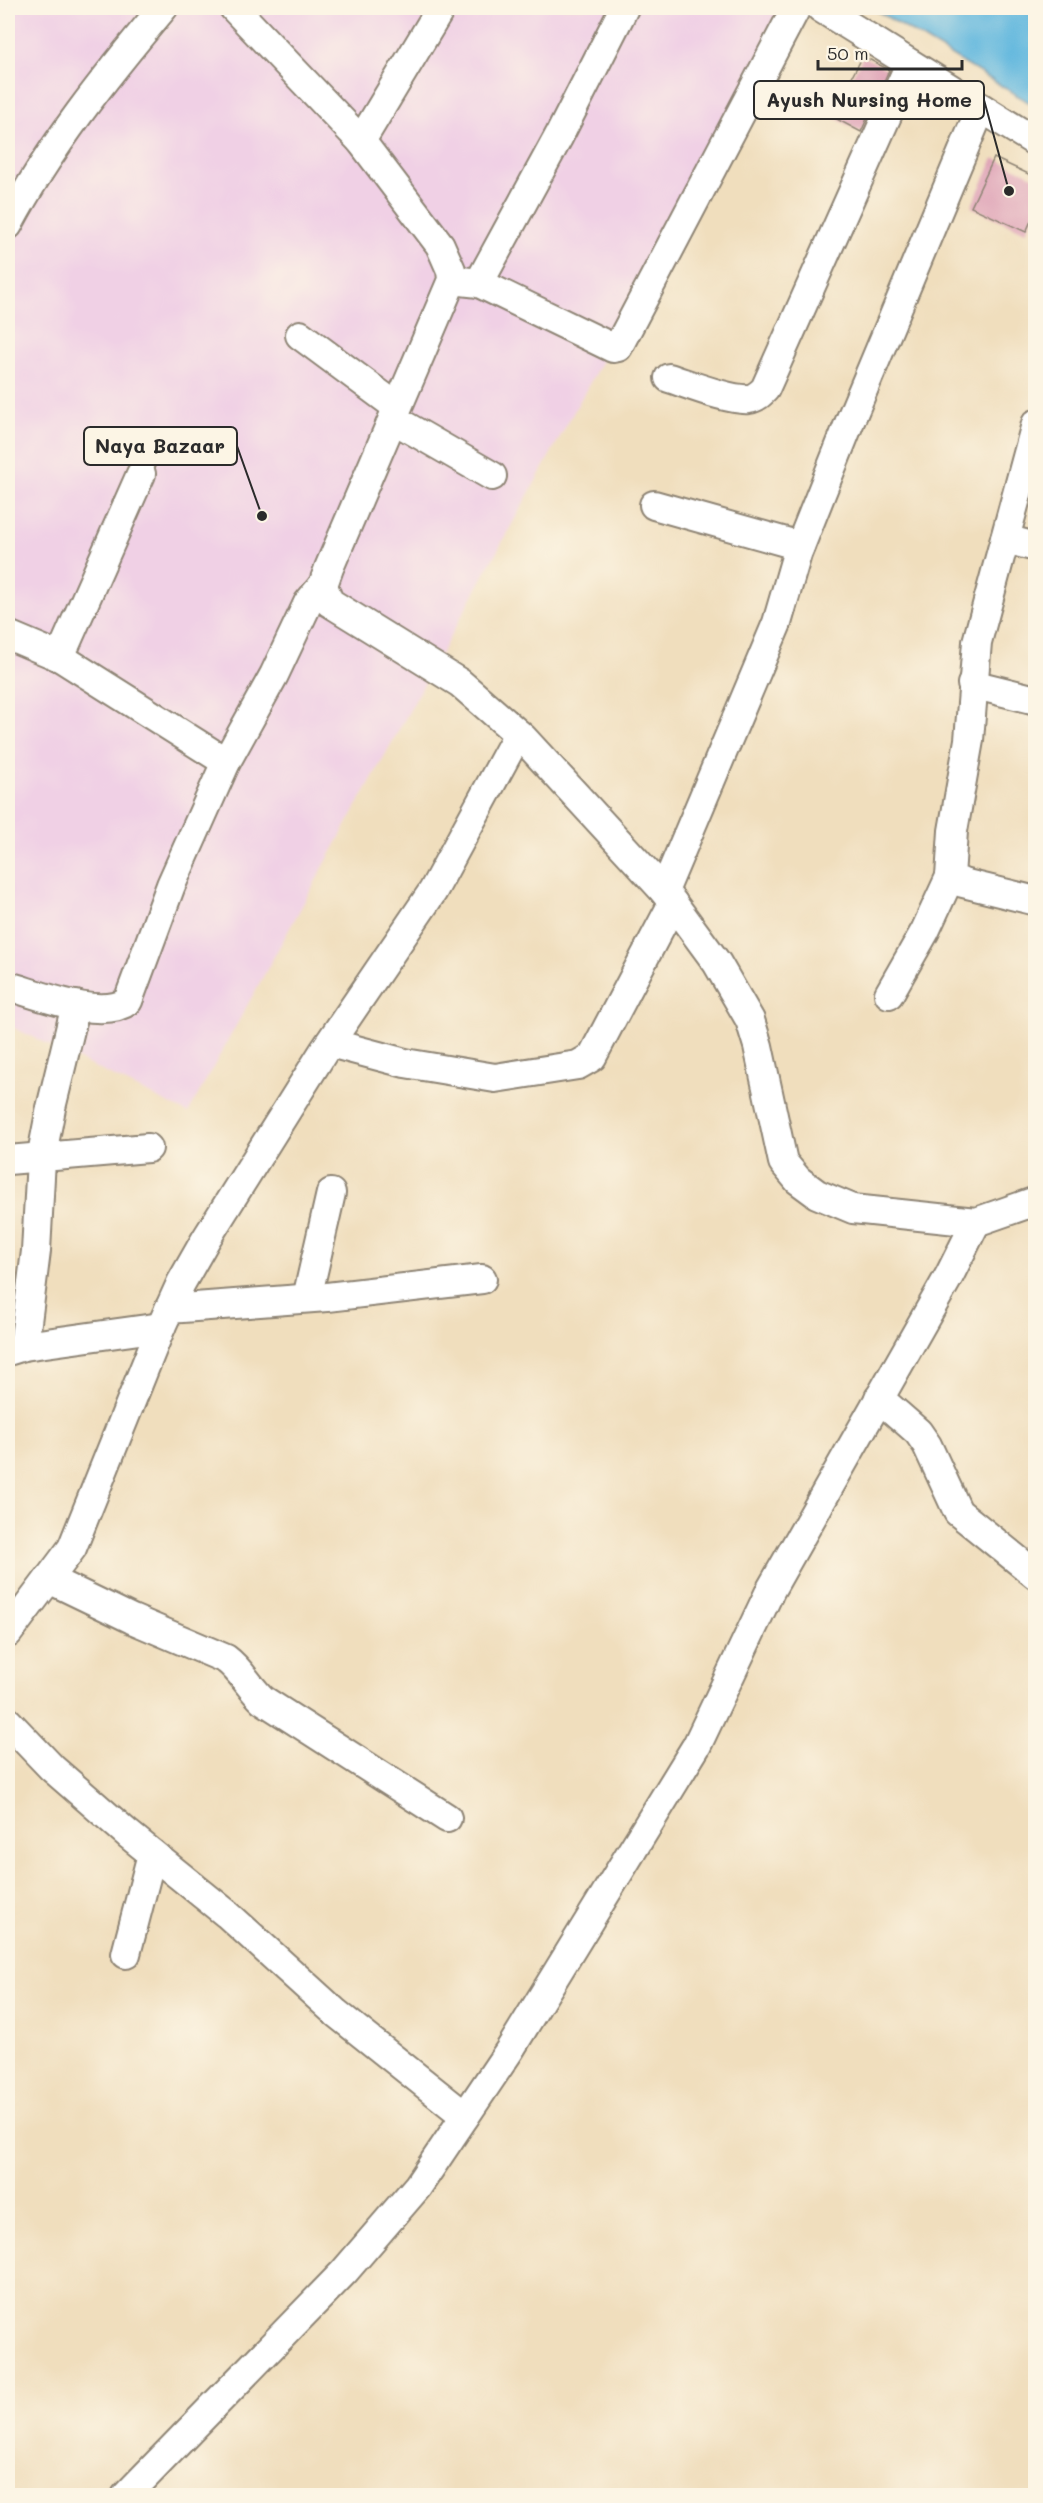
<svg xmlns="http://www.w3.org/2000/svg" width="1043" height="2503" font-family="Mali,sans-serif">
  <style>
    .built { fill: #f0d0e5 }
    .water { fill: #61b7de; stroke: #467184; stroke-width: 1.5 }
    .building { fill: #dd9eb4 }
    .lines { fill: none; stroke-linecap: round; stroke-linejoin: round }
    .minor-casing { stroke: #8e8474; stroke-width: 32 }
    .minor { stroke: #fff; stroke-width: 28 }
    .leader { fill: none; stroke: #2b2b2b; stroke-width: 2 }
    .callout-dot { fill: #2b2b2b; stroke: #fcf5e5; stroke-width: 2 }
    .callout { fill: #fcf5e5; stroke: #2b2b2b; stroke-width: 2 }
    .callout-label { font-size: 20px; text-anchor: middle; font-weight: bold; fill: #2b2b2b }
  </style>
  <rect width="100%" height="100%" fill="#fcf5e5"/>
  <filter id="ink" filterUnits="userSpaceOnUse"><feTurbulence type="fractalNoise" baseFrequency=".0167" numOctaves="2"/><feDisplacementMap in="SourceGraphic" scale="12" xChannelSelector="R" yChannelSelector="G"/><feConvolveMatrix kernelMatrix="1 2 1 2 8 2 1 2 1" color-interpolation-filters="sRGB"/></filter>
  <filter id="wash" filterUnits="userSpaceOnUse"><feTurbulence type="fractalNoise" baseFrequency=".008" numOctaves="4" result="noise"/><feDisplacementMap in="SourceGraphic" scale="24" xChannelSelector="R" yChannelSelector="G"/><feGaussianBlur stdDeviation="1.35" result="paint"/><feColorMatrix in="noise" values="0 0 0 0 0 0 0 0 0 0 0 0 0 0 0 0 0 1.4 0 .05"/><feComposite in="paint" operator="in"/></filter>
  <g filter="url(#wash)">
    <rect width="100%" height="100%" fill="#f0debd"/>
    <path class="built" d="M 8,8 L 796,8 L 188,1113 L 8,1025 Z"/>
    <path class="water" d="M 879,8 L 1035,8 L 1035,106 L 877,11 Z"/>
    <g id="blocks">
      <g class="building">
        <path d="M 863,56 L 889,70 L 861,132 L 831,116 Z"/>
        <path d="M 994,158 L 1035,177 L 1035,212 L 1026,232 L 971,207 Z"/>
      </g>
    </g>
  </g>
  <g filter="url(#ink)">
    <use href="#blocks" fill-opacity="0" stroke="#8e8474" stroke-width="1.5"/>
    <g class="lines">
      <defs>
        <g id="minor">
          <path d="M 234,8 L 361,141 L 440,245 L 451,270 L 452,280 L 329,568 L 323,585 L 329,602 L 460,683 L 523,738 L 664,891 L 717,963 L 750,1020 L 758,1046 L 783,1162 L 798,1180 L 817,1194 L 853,1209 L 976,1222 L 1036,1201"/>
          <path d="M 821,8 L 1036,142"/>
          <path d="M 361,141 L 441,8"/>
          <path d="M 8,225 C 50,146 105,77 163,8"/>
          <path d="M 452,280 L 479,283 L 613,348 L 618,347 L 796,8"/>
          <path d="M 479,283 L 559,136 L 624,8"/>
          <path d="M 300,335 L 397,407"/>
          <path d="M 669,378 C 688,384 730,401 749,399 C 756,398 760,394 765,389 L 910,64"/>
          <path d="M 393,419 L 492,476"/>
          <path d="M 1036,424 L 977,642 L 969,740 L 953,831 L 950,877 L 963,883 L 1036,901"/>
          <path d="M 654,505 L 800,546"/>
          <path d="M 1005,539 L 1036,547"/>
          <path d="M 8,635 L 60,657 L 226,762"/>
          <path d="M 60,657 L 141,474"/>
          <path d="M 972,684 L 1036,700"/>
          <path d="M 664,891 L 777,623 L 797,554 L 850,421 L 981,108"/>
          <path d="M 8,986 C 37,994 102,1021 128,1001 L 171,885 L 226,762 L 274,675 L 308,603 L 323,585"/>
          <path d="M 889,994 L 925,931 L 950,877"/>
          <path d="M 330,1043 L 405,1063 L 495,1078 L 578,1065 L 592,1057 L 673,903"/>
          <path d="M 8,1160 L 148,1148"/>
          <path d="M 307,1298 L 331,1193"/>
          <path d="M 169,1309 L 327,1297 L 482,1279"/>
          <path d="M 24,1346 L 36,1251 L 41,1159 L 51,1108 L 76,1005"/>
          <path d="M 8,1351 L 24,1346 L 161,1327"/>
          <path d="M 879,1398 L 918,1432 L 927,1445 L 958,1512 L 1036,1575"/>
          <path d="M 49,1579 L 132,1619 L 226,1659 C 241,1670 249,1687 263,1700 L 447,1818"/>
          <path d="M 8,1633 L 72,1548 L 161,1327 L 181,1283 L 206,1239 L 324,1051 L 433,891 L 518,734"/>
          <path d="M 8,1722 L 52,1768 L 128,1834 L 227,1914 L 336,2013 L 465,2116"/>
          <path d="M 126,1954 L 152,1854"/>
          <path d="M 126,2496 L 344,2272 L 418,2186 L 509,2051 L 697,1745 L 771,1589 L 949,1276 L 976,1222"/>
        </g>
      </defs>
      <use href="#minor" class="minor-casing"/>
      <use href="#minor" class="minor"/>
    </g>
  </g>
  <path class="leader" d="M1009 191L984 100M262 516L237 446"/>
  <g class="callout-dot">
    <circle cx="1009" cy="191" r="6"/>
    <circle cx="262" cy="516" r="6"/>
  </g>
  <g class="callout">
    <rect x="754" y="81" width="230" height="38" rx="6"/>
    <rect x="84" y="427" width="153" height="38" rx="6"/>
  </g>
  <g class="callout-label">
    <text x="869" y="107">Ayush Nursing Home</text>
    <text x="160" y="453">Naya Bazaar</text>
  </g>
  <rect width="1043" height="2503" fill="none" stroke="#fcf5e5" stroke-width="30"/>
  <path d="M818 60v9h144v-9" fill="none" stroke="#2b2b2b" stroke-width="3"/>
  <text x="827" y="60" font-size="18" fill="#2b2b2b" stroke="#fcf5e5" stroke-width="4.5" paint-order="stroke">50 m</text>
</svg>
